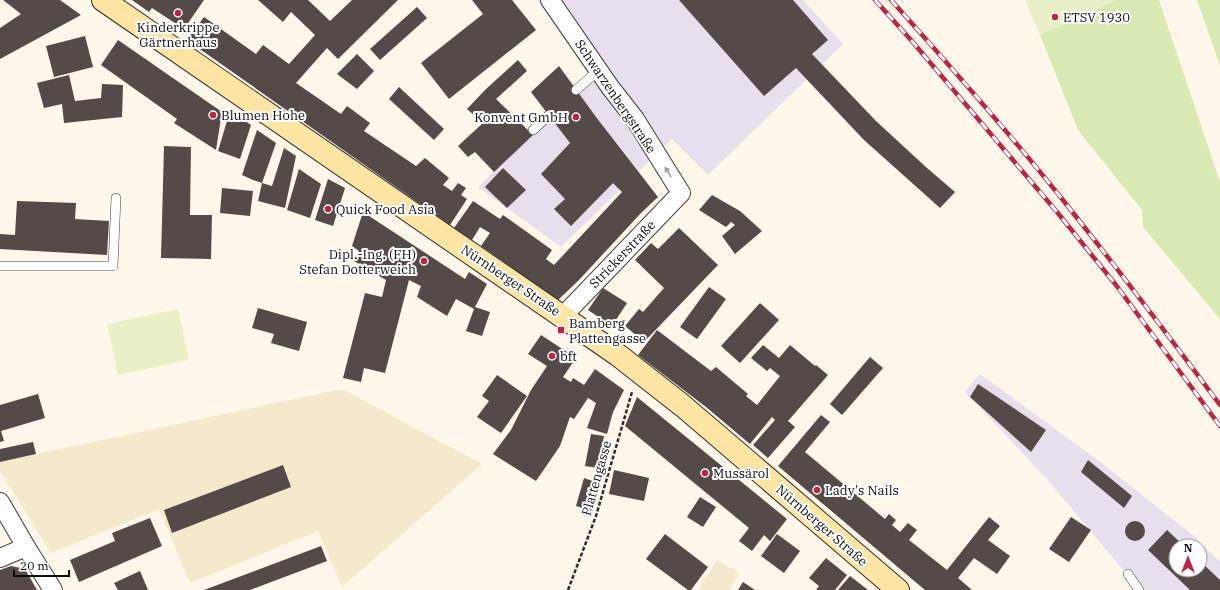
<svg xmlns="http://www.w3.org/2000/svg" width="1220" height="590" font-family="'IBM Plex Serif',serif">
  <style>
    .industrial { fill: #e7dfeb; fill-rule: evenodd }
    .farmland { fill: #f4e9ca }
    .green { fill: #d9e9b3 }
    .pitch { fill: #e9f0c5 }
    .building { fill: #544a47 }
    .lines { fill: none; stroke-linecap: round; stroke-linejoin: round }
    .lane-casing { stroke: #3e3e3e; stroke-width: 10 }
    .street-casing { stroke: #3e3e3e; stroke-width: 20 }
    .secondary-casing { stroke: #2d2d2d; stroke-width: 24 }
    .path { stroke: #2d2d2d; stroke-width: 2.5; stroke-dasharray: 4 2; stroke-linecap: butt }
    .lane { stroke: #fff; stroke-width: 9 }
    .street { stroke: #fff; stroke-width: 18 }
    .secondary { stroke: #ffe5a4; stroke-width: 22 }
    .rail-casing { stroke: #bc2345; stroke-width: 4.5 }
    .rail { stroke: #fff; stroke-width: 3; stroke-dasharray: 9; stroke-linecap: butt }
    .oneway { fill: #9d9d9d }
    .poi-dot { fill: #bc2345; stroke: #fff; stroke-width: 1.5 }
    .labels { text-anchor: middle; stroke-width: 4; stroke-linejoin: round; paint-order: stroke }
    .poi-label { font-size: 13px; fill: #0b0b0b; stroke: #fff; text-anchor: start }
    .street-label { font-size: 13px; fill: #0b0b0b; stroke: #fff }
  </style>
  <rect width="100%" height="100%" fill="#fff7e9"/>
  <g class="industrial">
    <path d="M 537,0 L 803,0 L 843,44 L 708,175 L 672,139 L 561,247 L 478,187 L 593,75 Z"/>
    <path d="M 980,374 L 1099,461 L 1194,536 L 1220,562 L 1220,590 L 1140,590 L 1046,478 L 965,392 ZM 1176,546 L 1200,546 L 1200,570 L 1176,570 Z"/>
  </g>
  <g class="farmland">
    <path d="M 342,389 L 482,464 L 342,587 L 318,531 L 190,583 L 159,509 L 51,553 L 0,471 L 0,462 Z"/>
    <path d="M 717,560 L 739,573 L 729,590 L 698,590 Z"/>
  </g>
  <g class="green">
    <path d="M 1116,0 L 1159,0 L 1220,182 L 1220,319 L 1143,227 L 1142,210 L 1078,130 L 1040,35 Z"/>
    <path d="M 1197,0 L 1220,0 L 1220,66 Z"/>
  </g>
  <g class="pitch">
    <path d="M 1025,0 L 1116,0 L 1040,35 Z"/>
    <path d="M 178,309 L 189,360 L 118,375 L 107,324 Z"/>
  </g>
  <g class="building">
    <path d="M 3,0 L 60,0 L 81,15 L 0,59 L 0,28 L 21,14 Z"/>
    <path d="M 132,0 L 204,0 L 184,29 L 152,8 L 149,12 Z"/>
    <path d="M 258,0 L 308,0 L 330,21 L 352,0 L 398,0 L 338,59 L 327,48 L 296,83 L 341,114 L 347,106 L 370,123 L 364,131 L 416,166 L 425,158 L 449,178 L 443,185 L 452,191 L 458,183 L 466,188 L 461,195 L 467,199 L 450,225 L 187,40 L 204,17 L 256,54 L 263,45 L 289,64 L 315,35 L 291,12 L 283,22 Z"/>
    <path d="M 472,0 L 512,0 L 536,30 L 449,99 L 421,63 L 483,14 Z"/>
    <path d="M 679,0 L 793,0 L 828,40 L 812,54 L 876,121 L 927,168 L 955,192 L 940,208 L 864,140 L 796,68 L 764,96 Z"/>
    <path d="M 417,7 L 427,18 L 380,60 L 370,49 Z"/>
    <path d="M 85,36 L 93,67 L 54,77 L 46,46 Z"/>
    <path d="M 118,40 L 222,112 L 216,150 L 174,123 L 177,119 L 101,65 Z"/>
    <path d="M 357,54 L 374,71 L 357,89 L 337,74 Z"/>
    <path d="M 518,60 L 527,71 L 496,99 L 533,135 L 494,172 L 475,152 L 468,157 L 458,146 L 483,123 L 467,109 L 486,89 Z"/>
    <path d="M 559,66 L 596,117 L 658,197 L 641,213 L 579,280 L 558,300 L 481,246 L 490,233 L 480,227 L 472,240 L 454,228 L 473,201 L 500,219 L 503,215 L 552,250 L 546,259 L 554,265 L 622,192 L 613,183 L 571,226 L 554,209 L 565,199 L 541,174 L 570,143 L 531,92 Z"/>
    <path d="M 69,75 L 75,101 L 101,98 L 102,84 L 123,85 L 122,117 L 64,123 L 62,104 L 44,108 L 37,83 Z"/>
    <path d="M 399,87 L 444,129 L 434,140 L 389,99 Z"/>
    <path d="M 230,111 L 251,125 L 240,159 L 218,151 Z"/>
    <path d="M 257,130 L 276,143 L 262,183 L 272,186 L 284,148 L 296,156 L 285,208 L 258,201 L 262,183 L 253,180 L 242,175 Z"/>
    <path d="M 164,146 L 191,147 L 190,215 L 212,215 L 211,259 L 161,258 Z"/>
    <path d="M 503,168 L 526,190 L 507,208 L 485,187 Z"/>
    <path d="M 299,169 L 321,184 L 310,218 L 287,210 Z"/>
    <path d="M 328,179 L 345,188 L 333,226 L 315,220 Z"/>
    <path d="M 222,188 L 253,191 L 250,216 L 220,213 Z"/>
    <path d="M 712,195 L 740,211 L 762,231 L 735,254 L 722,236 L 735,225 L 731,222 L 726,227 L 699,210 Z"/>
    <path d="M 17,201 L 76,203 L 75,219 L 109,221 L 107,255 L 0,249 L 0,234 L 15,235 Z"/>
    <path d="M 363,212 L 465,279 L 469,272 L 487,284 L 475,307 L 490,312 L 482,336 L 466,331 L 474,309 L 456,299 L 447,316 L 417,297 L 421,286 L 409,280 L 385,373 L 364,368 L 361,382 L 343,378 L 365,293 L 382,297 L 386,280 L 354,261 L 359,251 L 352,246 Z"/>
    <path d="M 679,228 L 718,265 L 644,342 L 625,326 L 639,309 L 643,312 L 664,288 L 635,260 L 651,243 L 658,249 Z"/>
    <path d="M 709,287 L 726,299 L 697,339 L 680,327 Z"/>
    <path d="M 603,288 L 627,303 L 612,326 L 588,310 Z"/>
    <path d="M 760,303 L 779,320 L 740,363 L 721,346 Z"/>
    <path d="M 258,308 L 307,322 L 299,351 L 271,343 L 274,334 L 252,328 Z"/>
    <path d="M 657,330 L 711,371 L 716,367 L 748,394 L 746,396 L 757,405 L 780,376 L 770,368 L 767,371 L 751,358 L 763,345 L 779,358 L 790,345 L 815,366 L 816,365 L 828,375 L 788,421 L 795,427 L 768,458 L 753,445 L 775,420 L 772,417 L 750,444 L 706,407 L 638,355 Z"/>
    <path d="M 541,335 L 576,358 L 563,377 L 571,382 L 573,378 L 584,385 L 595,369 L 624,390 L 613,412 L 607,434 L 587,428 L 596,403 L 588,398 L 574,419 L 570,417 L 560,446 L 536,481 L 493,454 L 511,430 L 531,390 L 547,366 L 528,354 Z"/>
    <path d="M 870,357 L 883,368 L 842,415 L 830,404 Z"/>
    <path d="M 497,375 L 527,396 L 501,433 L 477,417 L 489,401 L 482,396 Z"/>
    <path d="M 978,384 L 1046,430 L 1031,452 L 970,397 Z"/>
    <path d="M 38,394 L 45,418 L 1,431 L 4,441 L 0,442 L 0,405 Z"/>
    <path d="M 637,397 L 787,519 L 770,541 L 764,535 L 752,551 L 739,541 L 749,528 L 625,426 Z"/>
    <path d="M 821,415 L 830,422 L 805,452 L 885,519 L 889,514 L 896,520 L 892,525 L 900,532 L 908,523 L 917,530 L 909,540 L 947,570 L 989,517 L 1000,526 L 988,540 L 1010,556 L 997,574 L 974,558 L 958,578 L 972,590 L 925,590 L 778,466 Z"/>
    <path d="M 591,434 L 604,436 L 598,468 L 585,466 Z"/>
    <path d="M 33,442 L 36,454 L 0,462 L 0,449 Z"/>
    <path d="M 1088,460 L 1132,496 L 1124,508 L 1081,472 Z"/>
    <path d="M 283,465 L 291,487 L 172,533 L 164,510 Z"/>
    <path d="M 614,470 L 649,478 L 644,501 L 609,494 Z"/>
    <path d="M 584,478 L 601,484 L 592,511 L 576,506 Z"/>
    <path d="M 700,497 L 716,507 L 703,527 L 687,517 Z"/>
    <path d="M 1071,517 L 1091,530 L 1069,562 L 1049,549 Z"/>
    <path d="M 150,518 L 162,546 L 79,582 L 70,560 L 115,541 L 112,533 Z"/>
    <circle cx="1135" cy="531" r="10"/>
    <path d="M 1167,530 L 1184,546 L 1176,546 L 1176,570 L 1200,570 L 1200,561 L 1220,580 L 1220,590 L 1190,590 L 1148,550 Z"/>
    <path d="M 665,534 L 708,567 L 691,590 L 688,590 L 646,559 Z"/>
    <path d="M 777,534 L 800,551 L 784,573 L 761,556 Z"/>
    <path d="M 321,546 L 327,561 L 250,590 L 204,590 Z"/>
    <path d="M 826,558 L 847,575 L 835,590 L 816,590 L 819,586 L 809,578 Z"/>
    <path d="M 11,566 L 25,569 L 37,590 L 0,590 L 0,570 Z"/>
    <path d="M 140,571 L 148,590 L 118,590 L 114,583 Z"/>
    <path d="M 850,576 L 868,590 L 838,590 Z"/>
    <path d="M 743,582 L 755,590 L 738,590 Z"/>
  </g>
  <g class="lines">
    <defs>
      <g id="lane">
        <path d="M 576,90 L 599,70"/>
        <path d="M 533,130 L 549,115"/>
        <path d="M 0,266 L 113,266 L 116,198"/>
        <path d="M 1128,574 L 1139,590"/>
      </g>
      <g id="street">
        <path d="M 550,0 L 610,87 L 635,119 L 681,193 L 563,316"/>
        <path d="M 0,502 L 26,547 L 53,590"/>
        <path d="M 0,558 L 26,547"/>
      </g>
      <path id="secondary" d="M 103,0 L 618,355 L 683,406 L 898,590"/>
    </defs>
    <use href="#lane" class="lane-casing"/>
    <use href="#street" class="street-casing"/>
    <use href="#secondary" class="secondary-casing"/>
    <path class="path" d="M 568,590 L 596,516 L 632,392"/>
    <use href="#lane" class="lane"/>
    <use href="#street" class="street"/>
    <use href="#secondary" class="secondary"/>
    <defs>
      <g id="rail">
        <path d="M 875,0 L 911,40 L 1057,212 L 1116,285 L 1220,426"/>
        <path d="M 891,0 C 952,68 1013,137 1070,209 C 1121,273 1171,339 1220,405"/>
      </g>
    </defs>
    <use href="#rail" class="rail-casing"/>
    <use href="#rail" class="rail"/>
  </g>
  <defs><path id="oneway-solid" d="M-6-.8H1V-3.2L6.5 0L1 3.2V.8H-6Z"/></defs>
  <use class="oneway" href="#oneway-solid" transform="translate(668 172) rotate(-122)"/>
  <g class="poi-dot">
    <circle cx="178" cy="13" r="4"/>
    <circle cx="1055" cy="17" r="4"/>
    <circle cx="213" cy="115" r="4"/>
    <circle cx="576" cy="117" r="4"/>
    <circle cx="328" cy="209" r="4"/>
    <circle cx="424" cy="261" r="4"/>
    <rect x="557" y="326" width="8" height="8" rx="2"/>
    <circle cx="552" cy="356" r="4"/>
    <circle cx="705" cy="473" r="4"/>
    <circle cx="817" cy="490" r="4"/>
  </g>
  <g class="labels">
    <g class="poi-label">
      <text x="1063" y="22">ETSV 1930</text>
      <text x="178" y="32" text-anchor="middle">Kinderkrippe<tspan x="178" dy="15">Gärtnerhaus</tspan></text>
      <text x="221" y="120">Blumen Hohe</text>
      <text x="568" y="122" text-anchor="end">Konvent GmbH</text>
      <text x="336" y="214">Quick Food Asia</text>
      <text x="416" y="259" text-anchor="end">Dipl.-Ing. (FH)<tspan x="416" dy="15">Stefan Dotterweich</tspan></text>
      <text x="569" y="328">Bamberg<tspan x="569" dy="15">Plattengasse</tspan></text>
      <text x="560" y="361">bft</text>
      <text x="713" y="478">Mussärol</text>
      <text x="825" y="495">Lady's Nails</text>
    </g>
    <g class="street-label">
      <text transform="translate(616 96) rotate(56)" y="5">Schwarzenbergstraße</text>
      <text transform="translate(622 254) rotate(-46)" y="5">Strickerstraße</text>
      <text transform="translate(511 280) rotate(34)" y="5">Nürnberger Straße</text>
      <text transform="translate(596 478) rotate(-74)" y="5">Plattengasse</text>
      <text transform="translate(822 525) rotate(41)" y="5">Nürnberger Straße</text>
    </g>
  </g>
  <g transform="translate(1188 558)"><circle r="19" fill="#ffffff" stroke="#9d9d9d"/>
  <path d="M0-3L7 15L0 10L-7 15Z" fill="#bc2345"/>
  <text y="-6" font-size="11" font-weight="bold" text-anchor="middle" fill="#0b0b0b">N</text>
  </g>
  <path d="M14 570v6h55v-6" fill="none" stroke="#0b0b0b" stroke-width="2"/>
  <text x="20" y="570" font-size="12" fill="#0b0b0b" stroke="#ffffff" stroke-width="3" paint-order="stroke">20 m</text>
</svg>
